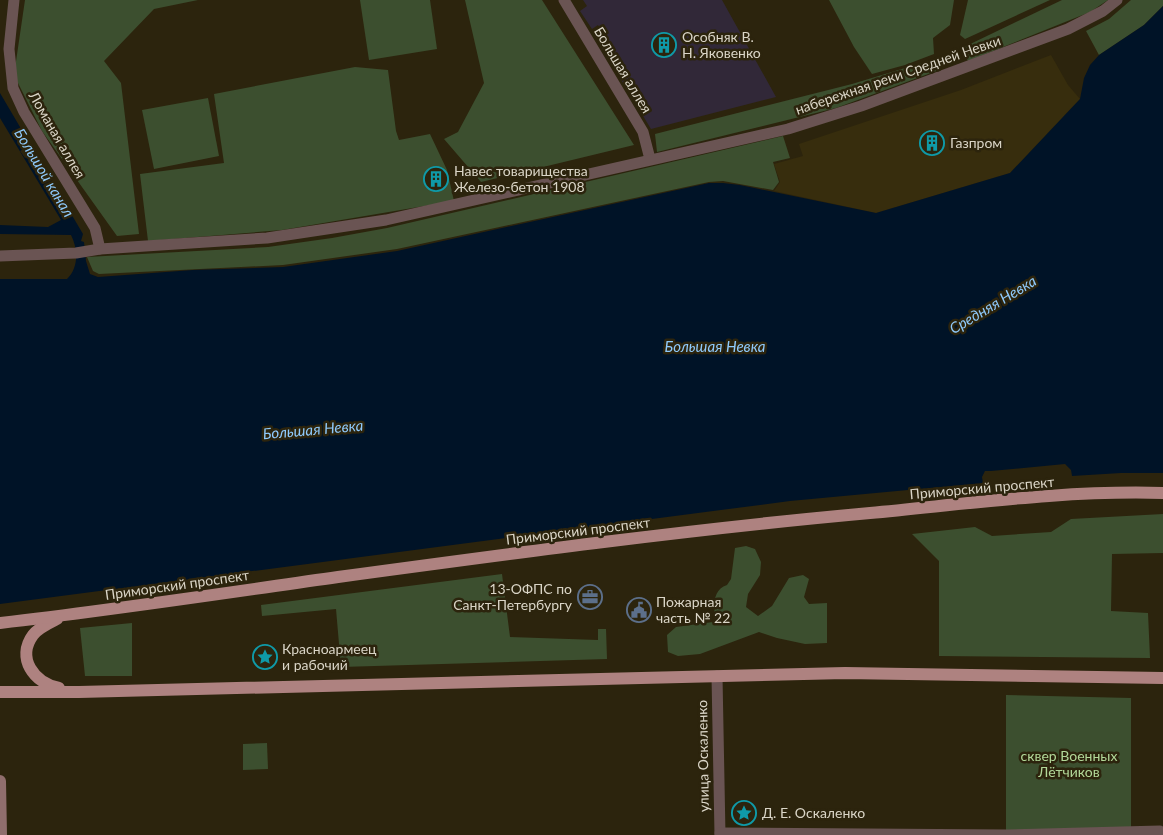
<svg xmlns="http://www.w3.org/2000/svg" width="1163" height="835" font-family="Lato,sans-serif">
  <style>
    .built { fill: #372d0d }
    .education { fill: #312838 }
    .green { fill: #3c4f2f }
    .water { fill: #001327 }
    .pier { fill: #2c240d }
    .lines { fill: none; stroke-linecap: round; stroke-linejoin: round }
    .street { stroke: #6a5453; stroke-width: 11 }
    .secondary { stroke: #906e6d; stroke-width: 12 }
    .primary { stroke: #ae8280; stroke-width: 12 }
    .labels { text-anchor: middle; stroke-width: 5; stroke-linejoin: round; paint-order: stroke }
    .poi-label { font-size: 14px; fill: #dad5c7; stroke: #2c240d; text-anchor: start }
    .street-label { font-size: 14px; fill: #dad5c7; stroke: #2c240d }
    .park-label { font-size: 14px; fill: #b2d899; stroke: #2c240d }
    .water-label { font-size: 15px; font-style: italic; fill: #8fcafc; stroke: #2c240d }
  </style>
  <rect width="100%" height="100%" fill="#2c240d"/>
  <path class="built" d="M 1051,55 L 1068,85 L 1080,99 L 1010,173 L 876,213 L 774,191 L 780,182 L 774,164 L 803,156 L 799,144 L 961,90 Z"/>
  <path class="education" d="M 583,0 L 722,0 L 776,97 L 651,129 L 600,45 L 607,39 L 598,25 L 592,29 L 580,11 L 587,6 Z"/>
  <g class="green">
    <path d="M 25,0 L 198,0 L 154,9 L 104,61 L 121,83 L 139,234 L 117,236 L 42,131 L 14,75 Z"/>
    <path d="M 360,0 L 430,0 L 437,49 L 369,60 Z"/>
    <path d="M 465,0 L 542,0 L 634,145 L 481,182 L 444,139 L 458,132 L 484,83 Z"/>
    <path d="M 829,0 L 954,0 L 950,25 L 933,38 L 934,54 L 905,65 L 872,74 L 854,47 Z"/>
    <path d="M 968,0 L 1050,0 L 965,39 L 960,35 Z"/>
    <path d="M 1062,0 L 1108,0 L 1090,12 L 968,61 L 962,48 Z"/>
    <path d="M 1131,0 L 1163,0 L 1163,6 L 1144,25 L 1099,55 L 1086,31 L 1109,19 Z"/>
    <path d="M 938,58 L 939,70 L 836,108 L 657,152 L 655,134 L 852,84 Z"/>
    <path d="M 355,67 L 388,70 L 396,131 L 399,140 L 430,134 L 447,170 L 454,201 L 282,230 L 148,241 L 140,174 L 224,163 L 214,94 Z"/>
    <path d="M 208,98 L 219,156 L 154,169 L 142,110 Z"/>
    <path d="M 783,136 L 790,158 L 773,162 L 779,182 L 773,190 L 723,181 L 709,182 L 397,249 L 283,265 L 99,274 L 93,271 L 87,257 L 268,247 L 332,238 L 387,228 Z"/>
    <path d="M 1163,514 L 1163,553 L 1112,554 L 1111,611 L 1148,613 L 1150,658 L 939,656 L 939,561 L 912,534 L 975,527 L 992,536 L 1051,532 L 1071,519 Z"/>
    <path d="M 746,546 L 755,549 L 761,562 L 760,575 L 748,594 L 746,607 L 758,616 L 772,606 L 789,578 L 803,575 L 809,579 L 804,597 L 809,604 L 827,603 L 827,643 L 805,644 L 777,638 L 759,632 L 700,654 L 678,656 L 668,652 L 667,635 L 676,627 L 713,622 L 715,620 C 714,606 712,590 727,585 L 731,579 L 735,548 Z"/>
    <path d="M 502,574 L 510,637 L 598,640 L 598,629 L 606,629 L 607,659 L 341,667 L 336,609 L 262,616 L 261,605 Z"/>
    <path d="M 132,623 L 132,676 L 85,676 L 80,628 Z"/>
    <path d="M 1006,695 L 1131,698 L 1131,827 L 1006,832 Z"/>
    <path d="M 267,743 L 268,769 L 243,770 L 243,744 Z"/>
  </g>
  <path class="water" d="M 1163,6 L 1163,473 L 1121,473 L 1072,476 L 1071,470 L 1065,464 L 991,471 L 985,471 L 982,477 L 983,483 L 790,501 L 0,604 L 0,279 L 67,279 C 79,267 78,249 71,235 L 0,234 L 0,225 L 48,227 L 61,220 L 0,118 L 0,93 L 83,234 L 81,241 L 84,242 L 86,261 L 90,274 L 98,277 L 193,270 L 283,267 L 397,251 L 709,183 L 723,183 L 740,185 L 876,213 L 1010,173 L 1080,99 L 1084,78 L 1090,65 L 1099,55 L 1144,25 Z"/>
  <path class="pier" d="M 31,145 L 35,152 L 25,158 L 20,151 Z"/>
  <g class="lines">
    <g class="street">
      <path d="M 14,0 L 9,49 L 13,88 L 24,112 L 95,228 L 100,249"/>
      <path d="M 564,0 L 643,132 L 650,159"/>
      <path d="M 0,256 L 76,253 L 100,249 L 267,238 L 386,220 L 788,129 L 861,106 L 1068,29 L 1103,11 L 1117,0"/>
      <path d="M 717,676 L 720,835"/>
      <path d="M 720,833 L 1008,835 L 1160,831"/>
    </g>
    <path class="secondary" d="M 0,781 L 1,835"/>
    <g class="primary">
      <path d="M 57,619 C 49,623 38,628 33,635 C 16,658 34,683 59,688"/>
      <path d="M 0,623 C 113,610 225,593 338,577 C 515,553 692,529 870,513 C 967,504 1065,490 1163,493"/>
      <path d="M 0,692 L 79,692 L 845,673 L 1163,678"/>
    </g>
  </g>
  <defs>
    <symbol id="building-ring" viewBox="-11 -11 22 22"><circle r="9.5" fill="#2c240d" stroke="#0f9aa8" stroke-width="1.5"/><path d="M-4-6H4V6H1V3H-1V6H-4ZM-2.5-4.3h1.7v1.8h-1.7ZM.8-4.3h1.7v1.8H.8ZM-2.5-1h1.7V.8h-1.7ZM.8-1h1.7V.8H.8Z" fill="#0f9aa8"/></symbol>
    <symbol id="office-ring" viewBox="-11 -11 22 22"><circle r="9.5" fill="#2c240d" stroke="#5c6f8a" stroke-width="1.5"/><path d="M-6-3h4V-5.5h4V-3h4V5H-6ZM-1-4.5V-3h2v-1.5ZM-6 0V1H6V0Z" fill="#5c6f8a"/></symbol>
    <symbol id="civic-ring" viewBox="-11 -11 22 22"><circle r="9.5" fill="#2c240d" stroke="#5c6f8a" stroke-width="1.5"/><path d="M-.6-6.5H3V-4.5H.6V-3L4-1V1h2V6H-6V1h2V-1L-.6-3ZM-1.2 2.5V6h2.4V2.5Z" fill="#5c6f8a"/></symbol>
    <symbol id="sight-ring" viewBox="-11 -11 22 22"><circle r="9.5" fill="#2c240d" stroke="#0f9aa8" stroke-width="1.5"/><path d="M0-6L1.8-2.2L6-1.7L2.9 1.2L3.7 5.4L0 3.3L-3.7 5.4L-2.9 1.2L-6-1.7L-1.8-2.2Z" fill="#0f9aa8"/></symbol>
  </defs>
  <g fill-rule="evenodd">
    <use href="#building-ring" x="650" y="31" width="28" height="28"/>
    <use href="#building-ring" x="918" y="129" width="28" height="28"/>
    <use href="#building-ring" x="422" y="165" width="28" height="28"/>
    <use href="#office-ring" x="576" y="583" width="28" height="28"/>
    <use href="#civic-ring" x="625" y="596" width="28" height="28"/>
    <use href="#sight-ring" x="251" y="643" width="28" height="28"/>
    <use href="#sight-ring" x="730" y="799" width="28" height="28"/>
  </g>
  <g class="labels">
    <g class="poi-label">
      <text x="682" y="42">Особняк В.<tspan x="682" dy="16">Н. Яковенко</tspan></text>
      <text x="950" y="148">Газпром</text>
      <text x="454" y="176">Навес товарищества<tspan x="454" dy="16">Железо-бетон 1908</tspan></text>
      <text x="572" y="594" text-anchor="end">13-ОФПС по<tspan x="572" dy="16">Санкт-Петербургу</tspan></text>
      <text x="656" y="607">Пожарная<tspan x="656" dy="16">часть № 22</tspan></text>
      <text x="282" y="654">Красноармеец<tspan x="282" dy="16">и рабочий</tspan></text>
      <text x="762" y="818">Д. Е. Оскаленко</text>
    </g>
    <g class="street-label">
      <text transform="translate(623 70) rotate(59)" y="5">Большая аллея</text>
      <text transform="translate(898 75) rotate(-19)" y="5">набережная реки Средней Невки</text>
      <text transform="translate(57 135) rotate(60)" y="5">Ломаная аллея</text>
      <text transform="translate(982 488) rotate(-5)" y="5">Приморский проспект</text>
      <text transform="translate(578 531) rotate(-7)" y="5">Приморский проспект</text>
      <text transform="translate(177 585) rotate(-8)" y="5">Приморский проспект</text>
      <text transform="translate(703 756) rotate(-91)" y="5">улица Оскаленко</text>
    </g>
    <g class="park-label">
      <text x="1069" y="761">сквер Военных<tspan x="1069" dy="16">Лётчиков</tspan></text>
    </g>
    <g class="water-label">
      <text transform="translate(44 173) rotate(59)" y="5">Большой канал</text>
      <text transform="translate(993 305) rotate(-31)" y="5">Средняя Невка</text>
      <text x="715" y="352">Большая Невка</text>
      <text transform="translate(313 430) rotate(-5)" y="5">Большая Невка</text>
    </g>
  </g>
</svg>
